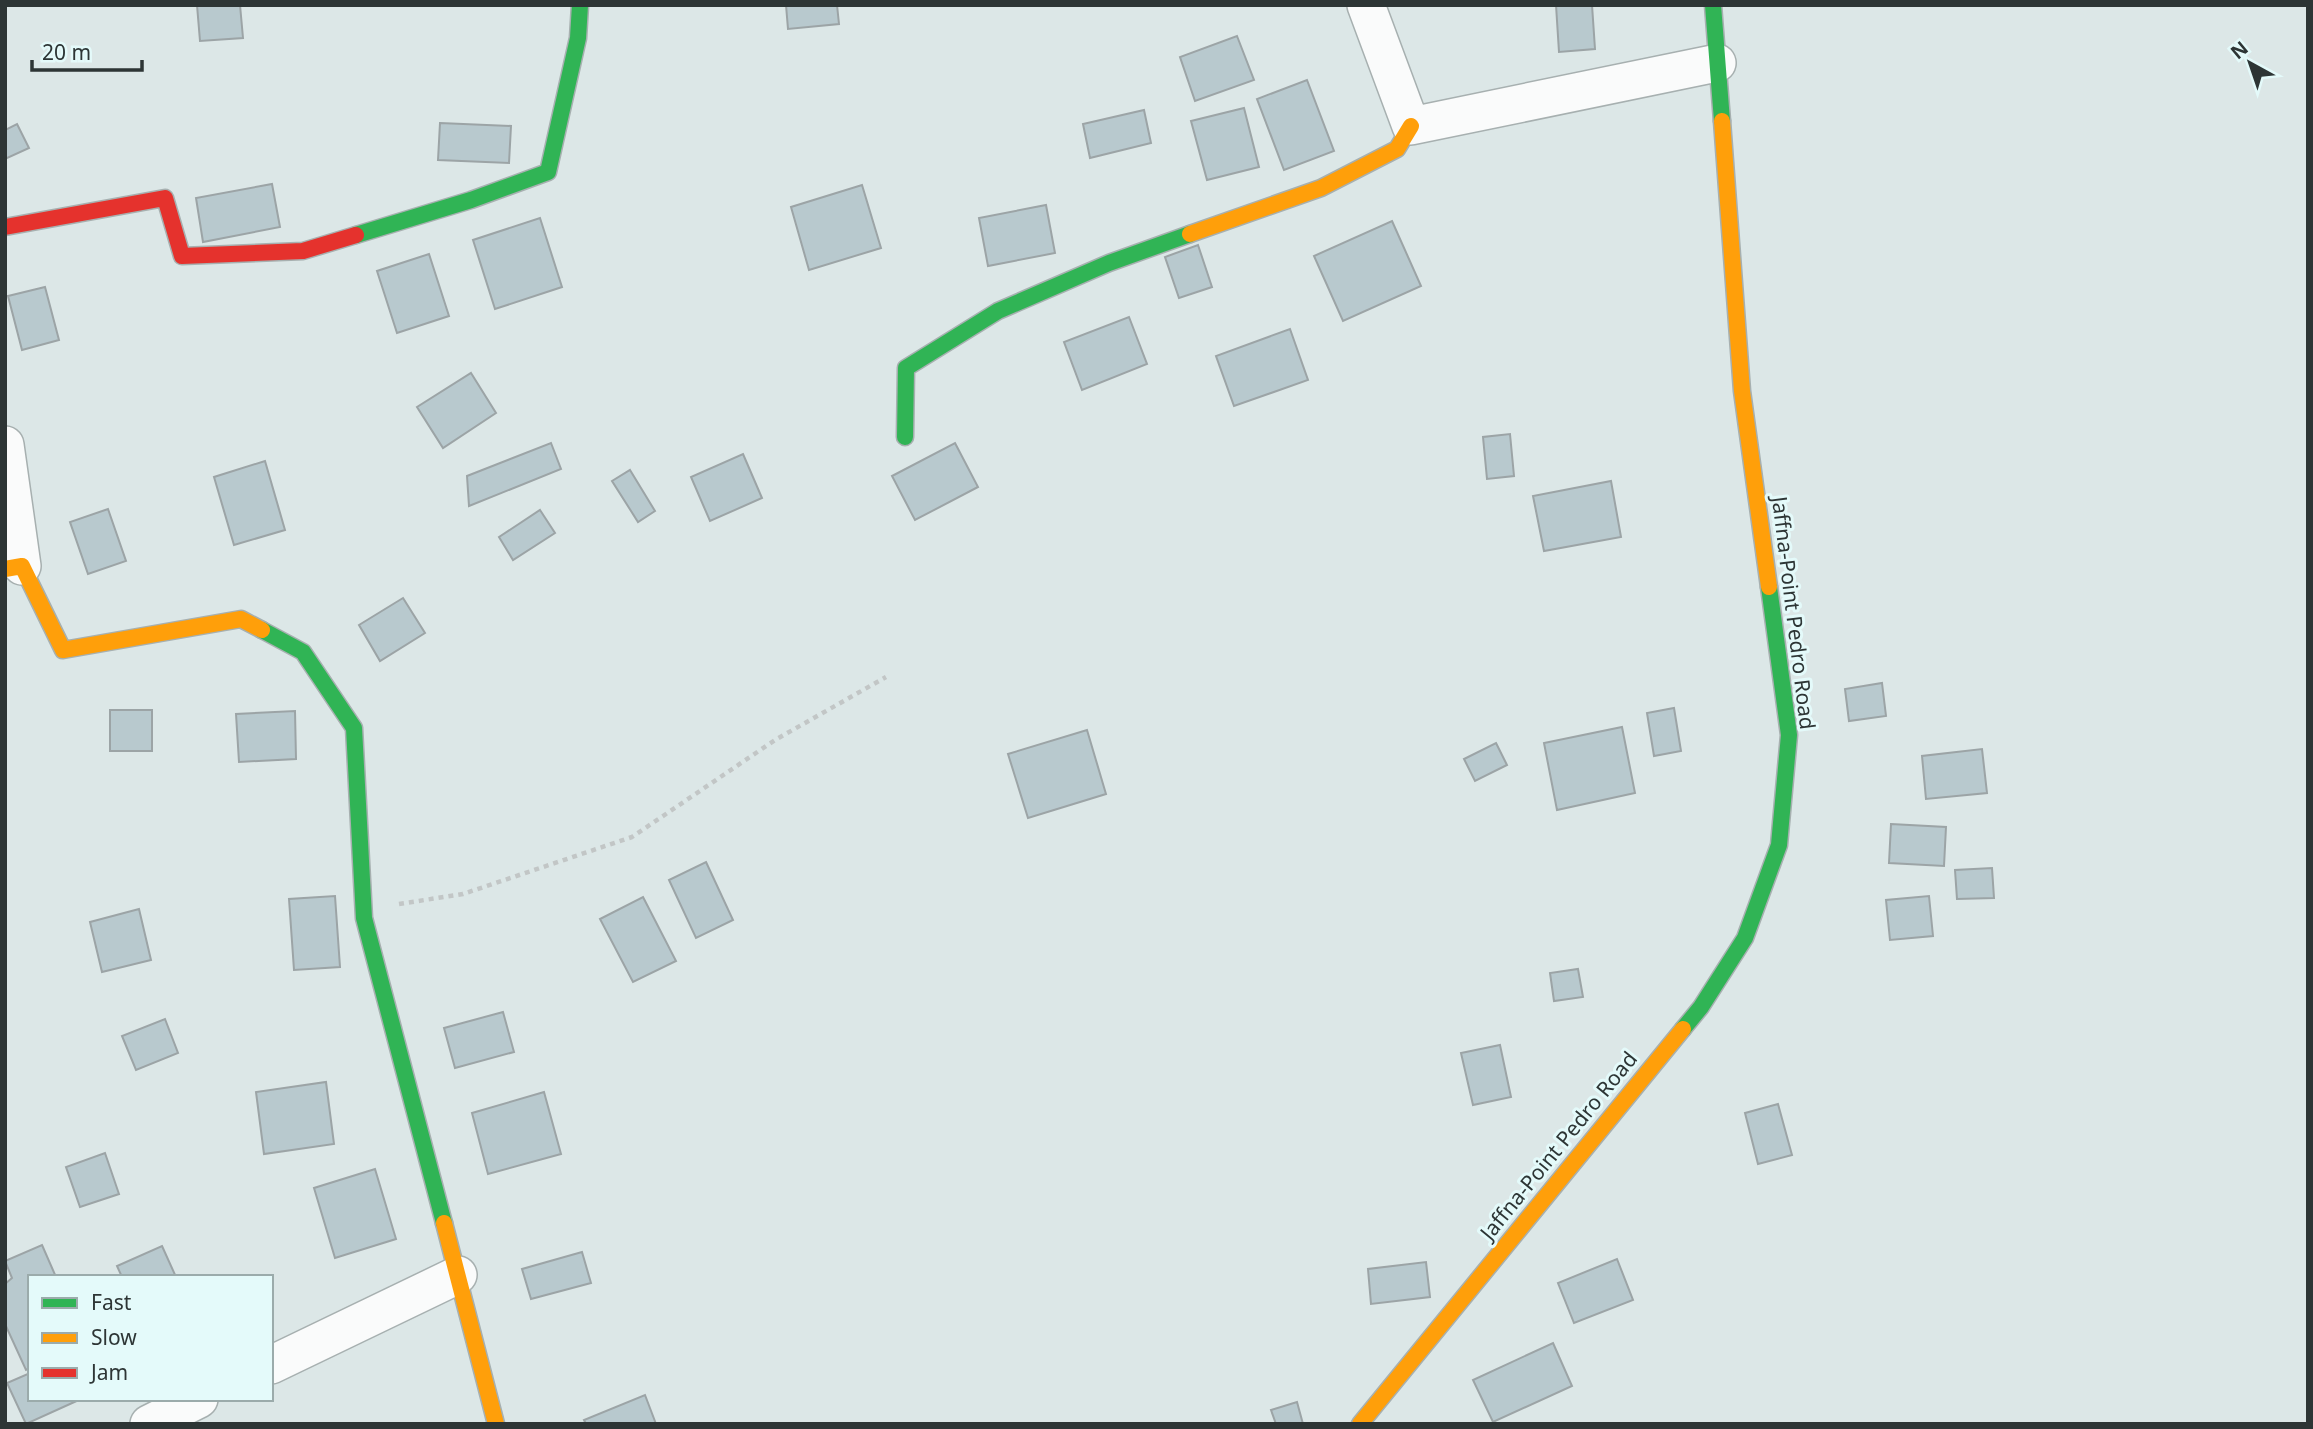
<svg xmlns="http://www.w3.org/2000/svg" width="2313" height="1429" font-family="'Noto Sans',sans-serif">
  <style>
    .building { fill: #b8c9ce; stroke: #9ca4a6; stroke-width: 2 }
    .lines { fill: none; stroke-linecap: round; stroke-linejoin: round }
    .street-casing { stroke: #a7b0b0; stroke-width: 40 }
    .fast-casing { stroke: #a7b0b0; stroke-width: 19 }
    .slow-casing { stroke: #a7b0b0; stroke-width: 19 }
    .jam-casing { stroke: #a7b0b0; stroke-width: 19 }
    .path { stroke: #c2c6c6; stroke-width: 4.5; stroke-dasharray: 5 5; stroke-linecap: butt }
    .street { stroke: #fafbfb; stroke-width: 37 }
    .fast { stroke: #30b455; stroke-width: 16 }
    .slow { stroke: #ff9f0a; stroke-width: 16 }
    .jam { stroke: #e5322d; stroke-width: 16 }
    .labels { text-anchor: middle; stroke-width: 6; stroke-linejoin: round; paint-order: stroke }
    .street-label { font-size: 21px; fill: #2d3535; stroke: #e4fafa }
  </style>
  <rect width="100%" height="100%" fill="#dce7e7"/>
  <g class="building">
    <path d="M 197,5 L 240,5 L 243,38 L 200,41 Z"/>
    <path d="M 786,5 L 837,5 L 839,24 L 788,29 Z"/>
    <path d="M 1556,5 L 1592,5 L 1595,49 L 1559,52 Z"/>
    <path d="M 1237,36 L 1254,80 L 1195,101 L 1180,57 Z"/>
    <path d="M 1307,80 L 1334,151 L 1284,170 L 1257,99 Z"/>
    <path d="M 1244,108 L 1259,167 L 1207,180 L 1191,121 Z"/>
    <path d="M 1144,110 L 1151,143 L 1090,158 L 1083,124 Z"/>
    <path d="M 440,123 L 511,126 L 509,163 L 438,160 Z"/>
    <path d="M 17,124 L 29,148 L 5,159 L 5,130 Z"/>
    <path d="M 272,184 L 280,227 L 203,242 L 196,198 Z"/>
    <path d="M 862,185 L 881,248 L 809,270 L 791,207 Z"/>
    <path d="M 1046,205 L 1055,253 L 988,266 L 979,218 Z"/>
    <path d="M 540,218 L 562,287 L 495,309 L 473,240 Z"/>
    <path d="M 1392,221 L 1421,286 L 1343,321 L 1314,256 Z"/>
    <path d="M 1198,245 L 1212,287 L 1179,298 L 1165,257 Z"/>
    <path d="M 429,254 L 449,316 L 397,333 L 377,271 Z"/>
    <path d="M 45,287 L 59,340 L 22,350 L 8,296 Z"/>
    <path d="M 1129,317 L 1147,364 L 1082,390 L 1064,342 Z"/>
    <path d="M 1290,329 L 1308,380 L 1234,406 L 1216,356 Z"/>
    <path d="M 471,373 L 496,413 L 443,448 L 417,407 Z"/>
    <path d="M 1510,434 L 1514,476 L 1487,479 L 1483,437 Z"/>
    <path d="M 551,443 L 561,469 L 469,506 L 467,476 Z"/>
    <path d="M 955,443 L 978,487 L 915,520 L 892,476 Z"/>
    <path d="M 743,454 L 762,498 L 710,521 L 691,477 Z"/>
    <path d="M 265,461 L 285,530 L 234,545 L 214,477 Z"/>
    <path d="M 630,470 L 655,511 L 638,522 L 612,481 Z"/>
    <path d="M 1611,481 L 1621,537 L 1544,551 L 1533,496 Z"/>
    <path d="M 108,509 L 126,561 L 88,574 L 70,522 Z"/>
    <path d="M 540,510 L 555,533 L 513,560 L 499,537 Z"/>
    <path d="M 403,598 L 425,633 L 380,661 L 359,625 Z"/>
    <path d="M 1882,683 L 1886,716 L 1849,721 L 1845,689 Z"/>
    <path d="M 1674,708 L 1681,751 L 1654,756 L 1647,713 Z"/>
    <rect x="110" y="710" width="42" height="41"/>
    <path d="M 295,711 L 296,759 L 239,762 L 236,714 Z"/>
    <path d="M 1622,727 L 1635,793 L 1557,810 L 1544,743 Z"/>
    <path d="M 1087,730 L 1106,794 L 1028,818 L 1008,754 Z"/>
    <path d="M 1496,743 L 1507,765 L 1475,781 L 1464,759 Z"/>
    <path d="M 1982,749 L 1987,793 L 1926,799 L 1922,756 Z"/>
    <path d="M 1891,824 L 1946,827 L 1944,866 L 1889,863 Z"/>
    <path d="M 706,862 L 733,920 L 696,938 L 669,880 Z"/>
    <path d="M 1992,868 L 1994,898 L 1957,899 L 1955,870 Z"/>
    <path d="M 335,896 L 340,967 L 294,970 L 289,899 Z"/>
    <path d="M 1929,896 L 1933,936 L 1890,940 L 1886,900 Z"/>
    <path d="M 643,897 L 676,961 L 633,982 L 600,919 Z"/>
    <path d="M 139,909 L 151,960 L 102,972 L 90,922 Z"/>
    <path d="M 1578,969 L 1583,997 L 1554,1001 L 1550,973 Z"/>
    <path d="M 503,1012 L 514,1052 L 455,1068 L 444,1028 Z"/>
    <path d="M 165,1019 L 178,1053 L 136,1070 L 122,1036 Z"/>
    <path d="M 1500,1045 L 1511,1097 L 1473,1105 L 1461,1053 Z"/>
    <path d="M 326,1082 L 334,1144 L 264,1154 L 256,1092 Z"/>
    <path d="M 544,1092 L 561,1154 L 488,1174 L 472,1113 Z"/>
    <path d="M 1778,1104 L 1792,1155 L 1758,1164 L 1745,1113 Z"/>
    <path d="M 105,1153 L 119,1194 L 80,1207 L 66,1167 Z"/>
    <path d="M 375,1169 L 396,1239 L 335,1258 L 314,1188 Z"/>
    <path d="M 42,1245 L 56,1277 L 30,1277 L 30,1368 L 26,1370 L 5,1324 L 5,1284 L 12,1278 L 5,1261 Z"/>
    <path d="M 162,1246 L 176,1277 L 122,1277 L 117,1266 Z"/>
    <path d="M 582,1252 L 591,1283 L 531,1299 L 522,1269 Z"/>
    <path d="M 1617,1259 L 1633,1300 L 1574,1323 L 1558,1283 Z"/>
    <path d="M 1426,1262 L 1430,1297 L 1371,1304 L 1368,1269 Z"/>
    <path d="M 1553,1343 L 1572,1386 L 1493,1422 L 1473,1380 Z"/>
    <path d="M 30,1373 L 30,1399 L 81,1399 L 26,1424 L 7,1383 Z"/>
    <path d="M 645,1395 L 656,1424 L 586,1424 L 584,1420 Z"/>
    <path d="M 1297,1402 L 1303,1424 L 1276,1424 L 1271,1410 Z"/>
  </g>
  <g class="lines">
    <defs>
      <g id="street">
        <path d="M 1366,5 L 1411,126 L 1717,63"/>
        <path d="M 5,445 L 22,566"/>
        <path d="M 271,1365 L 458,1275"/>
        <path d="M 149,1424 L 199,1399"/>
      </g>
      <g id="fast">
        <path d="M 1713,5 L 1722,121"/>
        <path d="M 356,235 L 471,200 L 548,172 L 578,38 L 580,5"/>
        <path d="M 905,437 L 906,368 L 998,311 L 1109,263 L 1190,234"/>
        <path d="M 262,630 L 303,652 L 354,728 L 364,918 L 444,1223"/>
        <path d="M 1683,1029 L 1701,1007 L 1745,938 L 1779,845 L 1789,735 L 1769,587"/>
      </g>
      <g id="slow">
        <path d="M 1722,121 L 1742,391 L 1769,587"/>
        <path d="M 1190,234 L 1321,188 L 1397,149 L 1411,126"/>
        <path d="M 5,569 L 22,566 L 63,650 L 241,619 L 262,630"/>
        <path d="M 444,1223 L 496,1424"/>
        <path d="M 1360,1424 L 1683,1029"/>
      </g>
      <path id="jam" d="M 5,227 L 165,198 L 182,256 L 303,251 L 356,235"/>
    </defs>
    <use href="#street" class="street-casing"/>
    <use href="#fast" class="fast-casing"/>
    <use href="#slow" class="slow-casing"/>
    <use href="#jam" class="jam-casing"/>
    <path class="path" d="M 399,904 L 463,894 L 632,837 L 775,740 L 886,677"/>
    <use href="#street" class="street"/>
    <use href="#fast" class="fast"/>
    <use href="#slow" class="slow"/>
    <use href="#jam" class="jam"/>
  </g>
  <g class="labels">
    <g class="street-label">
      <text transform="translate(1793 613) rotate(83)" y="7">Jaffna-Point Pedro Road</text>
      <text transform="translate(1559 1146) rotate(-51)" y="7">Jaffna-Point Pedro Road</text>
    </g>
  </g>
  <rect width="2313" height="1429" fill="none" stroke="#2d3535" stroke-width="14"/>
  <rect x="28" y="1275" width="245" height="126" fill="#e4fafa" stroke="#9babab" stroke-width="2"/>
  <rect x="42" y="1298" width="35" height="10" fill="#30b455" stroke="#9babab" stroke-width="2"/>
  <text x="91" y="1310" font-size="21" fill="#2d3535">Fast</text>
  <rect x="42" y="1333" width="35" height="10" fill="#ff9f0a" stroke="#9babab" stroke-width="2"/>
  <text x="91" y="1345" font-size="21" fill="#2d3535">Slow</text>
  <rect x="42" y="1368" width="35" height="10" fill="#e5322d" stroke="#9babab" stroke-width="2"/>
  <text x="91" y="1380" font-size="21" fill="#2d3535">Jam</text>
  <g transform="translate(2250 63) rotate(320)" stroke="#e4fafa" stroke-width="5" paint-order="stroke">
  <path d="M0-5L12 26L0 18L-12 26Z" fill="#2d3535"/>
  <text y="-10" font-size="19" font-weight="bold" text-anchor="middle" fill="#2d3535">N</text>
  </g>
  <path d="M32 60v10h110v-10" fill="none" stroke="#2d3535" stroke-width="3.5"/>
  <text x="42" y="60" font-size="21" fill="#2d3535" stroke="#e4fafa" stroke-width="5" paint-order="stroke">20 m</text>
</svg>
